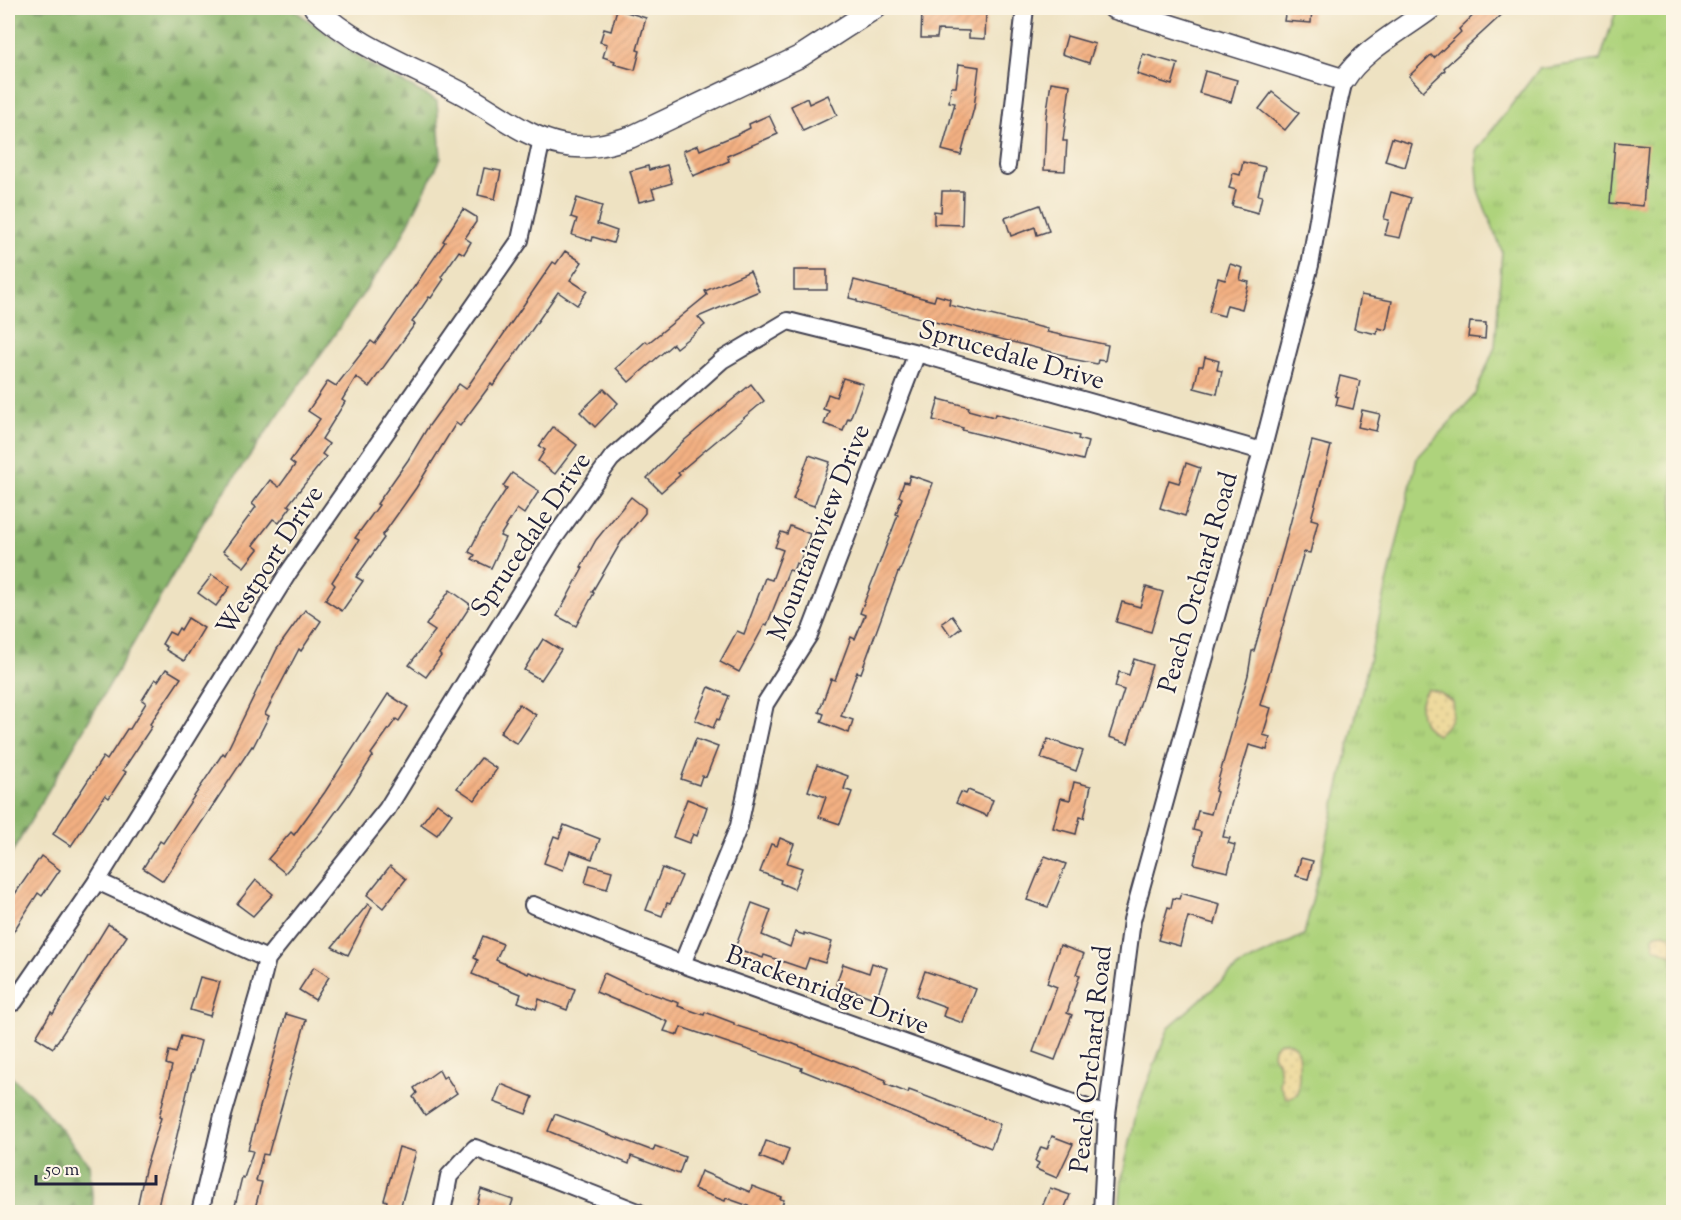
<svg xmlns="http://www.w3.org/2000/svg" width="1681" height="1220" font-family="'Sorts Mill Goudy',serif">
  <style>
    .grass { fill: url(#grass-tufts); stroke: #687a5c; stroke-width: 1.5 }
    .forest { fill: url(#forest-firs); stroke: #566c54; stroke-width: 1.5 }
    .sand { fill: url(#sand-dots); stroke: #887e6c; stroke-width: 1.5 }
    .building { fill: url(#building-hatch) }
    .lines { fill: none; stroke-linecap: round; stroke-linejoin: round }
    .minor-casing { stroke: #413f4f; stroke-width: 20 }
    .tertiary-casing { stroke: #413f4f; stroke-width: 24 }
    .minor { stroke: #fff; stroke-width: 16 }
    .tertiary { stroke: #fff; stroke-width: 21 }
    .labels { text-anchor: middle; stroke-width: 4.5; stroke-linejoin: round; paint-order: stroke }
    .street-label { font-size: 26px; fill: #22223b; stroke: #fcf5e5 }
  </style>
  <defs>
    <pattern id="grass-tufts" width="24" height="20" patternUnits="userSpaceOnUse" patternTransform="scale(1.5)"><rect width="24" height="20" fill="#aed37c"/><path d="M3 7l-1-3M5 7V3M7 7l1-3M15 17l-1-3M17 17v-4M19 17l1-3" fill="none" stroke="#95b56c"/></pattern>
    <pattern id="forest-firs" width="22" height="20" patternUnits="userSpaceOnUse" patternTransform="scale(1.5)"><rect width="22" height="20" fill="#8ab56c"/><path d="M5 1l3.5 6h-7zM16 11l3.5 6h-7z" fill="#70935a"/></pattern>
    <pattern id="sand-dots" width="8" height="8" patternUnits="userSpaceOnUse" patternTransform="scale(1.5)"><rect width="8" height="8" fill="#eeda9e"/><path d="M2 2h.1M6 6h.1" fill="none" stroke="#ccbb89" stroke-width="1.8" stroke-linecap="round"/></pattern>
    <pattern id="building-hatch" width="6" height="6" patternUnits="userSpaceOnUse" patternTransform="scale(1.5)"><rect width="6" height="6" fill="#f3b082"/><path d="M-1 1l2-2M0 6l6-6M5 7l2-2" fill="none" stroke="#d09771"/></pattern>
  </defs>
  <rect width="100%" height="100%" fill="#fcf5e5"/>
  <filter id="ink" filterUnits="userSpaceOnUse"><feTurbulence type="fractalNoise" baseFrequency=".0167" numOctaves="2"/><feDisplacementMap in="SourceGraphic" scale="12" xChannelSelector="R" yChannelSelector="G"/><feConvolveMatrix kernelMatrix="1 2 1 2 8 2 1 2 1" color-interpolation-filters="sRGB"/></filter>
  <filter id="wash" filterUnits="userSpaceOnUse"><feTurbulence type="fractalNoise" baseFrequency=".008" numOctaves="4" result="noise"/><feDisplacementMap in="SourceGraphic" scale="24" xChannelSelector="R" yChannelSelector="G"/><feGaussianBlur stdDeviation="1.35" result="paint"/><feColorMatrix in="noise" values="0 0 0 0 0 0 0 0 0 0 0 0 0 0 0 0 0 1.4 0 .05"/><feComposite in="paint" operator="in"/></filter>
  <g filter="url(#wash)">
    <rect width="100%" height="100%" fill="#eee2c2"/>
    <path class="grass" d="M 1617,8 L 1673,8 L 1673,1212 L 1119,1212 L 1122,1178 L 1137,1110 L 1169,1027 L 1238,967 L 1304,935 L 1417,458 L 1474,396 L 1495,347 L 1502,251 L 1479,193 L 1476,151 L 1539,69 L 1600,60 Z"/>
    <g class="forest">
      <path d="M 8,8 L 291,8 L 371,65 L 437,101 L 441,158 L 398,244 L 206,518 L 8,860 Z"/>
      <path d="M 8,1074 L 32,1095 L 89,1164 L 94,1212 L 8,1212 Z"/>
    </g>
    <g class="sand">
      <path d="M 1427,689 L 1439,692 L 1452,701 C 1455,718 1449,724 1437,735 C 1419,726 1415,706 1427,689 Z"/>
      <path d="M 1664,933 L 1673,936 L 1673,956 L 1654,947 L 1653,937 L 1656,934 Z"/>
      <path d="M 1282,1042 C 1288,1042 1293,1043 1296,1048 C 1301,1056 1299,1084 1297,1094 L 1288,1098 L 1285,1097 L 1279,1083 L 1280,1078 L 1278,1062 L 1273,1054 L 1274,1048 L 1278,1043 Z"/>
    </g>
    <g id="blocks">
      <g class="building">
        <path d="M 1286,8 L 1312,8 L 1311,23 L 1284,21 Z"/>
        <path d="M 1481,8 L 1509,8 L 1444,68 L 1445,70 L 1423,91 L 1409,76 L 1431,55 L 1434,58 L 1461,32 L 1459,29 Z"/>
        <path d="M 617,9 L 646,18 L 637,50 L 640,51 L 635,70 L 614,64 L 615,61 L 603,57 L 607,44 L 600,42 L 604,29 L 611,31 Z"/>
        <path d="M 922,11 L 986,13 L 985,39 L 969,38 L 969,31 L 938,30 L 937,38 L 921,38 Z"/>
        <path d="M 1067,36 L 1095,44 L 1089,63 L 1062,54 Z"/>
        <path d="M 1143,54 L 1178,64 L 1172,85 L 1137,74 Z"/>
        <path d="M 959,64 L 979,67 L 974,108 L 961,155 L 942,150 L 955,103 L 949,102 L 951,87 L 956,87 Z"/>
        <path d="M 1205,71 L 1237,80 L 1231,102 L 1199,93 Z"/>
        <path d="M 1051,82 L 1070,85 L 1063,141 L 1067,141 L 1065,171 L 1044,170 L 1046,118 Z"/>
        <path d="M 1272,92 L 1299,113 L 1285,130 L 1259,109 Z"/>
        <path d="M 828,95 L 837,115 L 803,131 L 791,106 L 807,98 L 809,104 Z"/>
        <path d="M 769,115 L 778,134 L 727,156 L 729,161 L 693,176 L 683,151 L 698,145 L 700,150 L 736,135 L 750,128 L 749,124 Z"/>
        <path d="M 1392,138 L 1412,144 L 1405,167 L 1385,161 Z"/>
        <path d="M 1615,142 L 1648,145 L 1643,206 L 1610,203 Z"/>
        <path d="M 1243,162 L 1265,167 L 1258,195 L 1262,196 L 1258,213 L 1232,206 L 1236,190 L 1229,188 L 1233,173 L 1240,175 Z"/>
        <path d="M 667,165 L 672,183 L 652,189 L 655,198 L 639,202 L 630,171 L 648,166 L 649,170 Z"/>
        <path d="M 484,168 L 501,171 L 495,199 L 478,195 Z"/>
        <path d="M 942,191 L 963,191 L 962,225 L 934,224 L 934,211 L 941,212 Z"/>
        <path d="M 1391,192 L 1411,198 L 1400,238 L 1385,235 L 1389,220 L 1384,219 Z"/>
        <path d="M 577,198 L 602,206 L 597,224 L 617,231 L 613,243 L 593,237 L 592,241 L 572,235 L 577,219 L 571,217 Z"/>
        <path d="M 1040,205 L 1049,231 L 1037,235 L 1035,227 L 1011,236 L 1005,218 Z"/>
        <path d="M 463,209 L 476,217 L 476,222 L 465,238 L 471,242 L 464,254 L 459,251 L 441,277 L 444,279 L 431,298 L 429,297 L 412,322 L 415,324 L 369,387 L 356,377 L 342,400 L 345,402 L 322,439 L 329,444 L 322,454 L 326,457 L 288,505 L 291,507 L 279,523 L 273,519 L 253,545 L 258,549 L 244,567 L 223,551 L 256,507 L 252,504 L 270,480 L 279,487 L 295,465 L 290,461 L 320,419 L 308,411 L 328,381 L 336,386 L 371,341 L 375,344 L 445,242 L 443,241 Z"/>
        <path d="M 565,251 L 582,262 L 570,280 L 587,291 L 577,305 L 558,292 L 493,386 L 491,384 L 460,426 L 456,423 L 416,488 L 382,536 L 384,538 L 356,577 L 363,581 L 342,611 L 325,600 L 335,585 L 332,582 L 359,540 L 355,538 L 379,505 L 377,504 L 408,460 L 428,427 L 459,384 L 466,389 L 553,262 L 556,264 Z"/>
        <path d="M 1230,264 L 1243,268 L 1240,280 L 1249,282 L 1242,309 L 1227,305 L 1224,316 L 1209,312 L 1218,278 L 1225,280 Z"/>
        <rect x="794" y="270" width="33" height="20"/>
        <path d="M 750,271 L 759,291 L 698,317 L 705,325 L 676,348 L 673,344 L 629,382 L 616,368 L 646,341 L 648,343 L 707,295 L 705,291 Z"/>
        <path d="M 854,280 L 934,301 L 936,295 L 950,299 L 949,305 L 1048,329 L 1047,332 L 1108,345 L 1105,361 L 1098,360 L 1097,364 L 1066,358 L 1067,356 L 857,302 L 857,300 L 849,298 Z"/>
        <path d="M 1361,295 L 1392,301 L 1386,330 L 1378,328 L 1377,334 L 1354,329 Z"/>
        <path d="M 1470,322 L 1486,323 L 1485,339 L 1468,337 Z"/>
        <path d="M 1205,357 L 1219,361 L 1217,370 L 1222,371 L 1217,394 L 1194,388 L 1199,366 L 1203,366 Z"/>
        <path d="M 1340,376 L 1360,381 L 1353,409 L 1336,405 L 1338,397 L 1335,396 Z"/>
        <path d="M 843,378 L 863,384 L 850,419 L 848,418 L 843,431 L 824,424 L 829,411 L 823,409 L 828,394 L 836,397 Z"/>
        <path d="M 751,384 L 764,401 L 678,473 L 680,475 L 661,492 L 647,478 L 680,444 Z"/>
        <path d="M 604,389 L 618,403 L 595,427 L 580,412 Z"/>
        <path d="M 939,399 L 969,407 L 968,410 L 994,417 L 995,414 L 1079,436 L 1078,439 L 1088,442 L 1083,460 L 962,430 L 963,428 L 933,420 Z"/>
        <path d="M 1362,410 L 1380,414 L 1376,431 L 1358,427 Z"/>
        <path d="M 553,427 L 577,445 L 555,474 L 538,461 L 545,450 L 539,446 Z"/>
        <path d="M 1312,441 L 1331,446 L 1311,519 L 1318,521 L 1310,553 L 1304,552 L 1260,705 L 1271,708 L 1263,735 L 1270,737 L 1267,750 L 1249,745 L 1231,805 L 1223,837 L 1230,838 L 1228,843 L 1235,845 L 1228,872 L 1194,864 L 1201,832 L 1193,830 L 1198,811 L 1211,814 L 1217,792 L 1215,791 L 1248,675 L 1252,651 L 1254,651 L 1284,547 Z"/>
        <path d="M 809,455 L 830,462 L 814,506 L 793,499 Z"/>
        <path d="M 1186,463 L 1200,468 L 1185,516 L 1160,508 L 1169,480 L 1179,483 Z"/>
        <path d="M 512,473 L 539,491 L 524,514 L 517,509 L 500,536 L 505,538 L 491,568 L 472,559 L 475,555 L 469,552 L 480,530 L 507,488 L 503,486 Z"/>
        <path d="M 910,475 L 933,483 L 899,573 L 898,572 L 861,673 L 857,672 L 841,716 L 853,720 L 849,733 L 821,722 L 824,714 L 819,712 L 831,679 L 835,680 L 851,637 L 855,639 L 865,615 L 860,613 L 898,515 L 896,514 L 902,498 L 899,496 L 904,482 L 908,483 Z"/>
        <path d="M 631,497 L 645,508 L 645,513 L 621,542 L 592,592 L 594,593 L 576,626 L 557,616 L 583,568 L 581,567 L 596,540 Z"/>
        <path d="M 790,526 L 810,534 L 799,564 L 796,563 L 793,571 L 789,570 L 767,625 L 765,624 L 739,672 L 720,662 L 737,631 L 744,634 L 765,578 L 772,580 L 783,550 L 775,547 L 781,532 L 787,534 Z"/>
        <path d="M 212,575 L 230,587 L 216,606 L 198,593 Z"/>
        <path d="M 1146,587 L 1163,592 L 1151,632 L 1116,622 L 1122,602 L 1140,607 Z"/>
        <path d="M 450,590 L 471,605 L 439,654 L 441,656 L 426,677 L 409,665 L 435,631 L 426,625 Z"/>
        <path d="M 305,610 L 321,621 L 301,651 L 299,649 L 265,714 L 269,716 L 253,747 L 252,746 L 163,881 L 143,868 L 160,841 L 163,843 L 223,753 L 225,755 L 277,649 Z"/>
        <path d="M 952,616 L 961,628 L 951,636 L 942,623 Z"/>
        <path d="M 188,618 L 204,628 L 184,661 L 166,650 L 167,647 L 162,644 L 169,632 L 175,635 L 179,628 L 181,630 Z"/>
        <path d="M 543,639 L 561,650 L 541,680 L 524,670 Z"/>
        <path d="M 1134,659 L 1152,665 L 1128,743 L 1109,737 L 1124,690 L 1115,687 L 1119,672 L 1129,675 Z"/>
        <path d="M 166,669 L 181,678 L 150,724 L 152,726 L 123,770 L 126,772 L 109,798 L 105,795 L 71,846 L 53,834 L 103,757 L 107,760 L 127,729 L 130,729 L 146,703 L 142,700 L 155,679 L 158,681 Z"/>
        <path d="M 709,687 L 729,696 L 719,720 L 717,719 L 713,728 L 695,720 Z"/>
        <path d="M 388,694 L 408,707 L 399,721 L 396,719 L 371,754 L 373,756 L 348,795 L 321,832 L 285,873 L 268,859 L 291,832 L 294,835 L 325,792 Z"/>
        <path d="M 519,704 L 536,715 L 517,744 L 500,733 Z"/>
        <path d="M 696,739 L 718,747 L 706,777 L 702,776 L 699,785 L 681,779 Z"/>
        <path d="M 1048,739 L 1083,751 L 1076,771 L 1041,758 Z"/>
        <path d="M 481,758 L 497,769 L 475,800 L 457,788 Z"/>
        <path d="M 817,765 L 848,776 L 844,789 L 852,792 L 840,824 L 819,817 L 826,797 L 808,791 Z"/>
        <path d="M 1074,782 L 1091,786 L 1084,818 L 1080,817 L 1076,834 L 1053,828 L 1061,798 L 1070,800 Z"/>
        <path d="M 968,790 L 993,800 L 987,816 L 956,803 L 961,792 L 966,794 Z"/>
        <path d="M 687,799 L 707,807 L 697,836 L 693,834 L 689,843 L 673,837 Z"/>
        <path d="M 437,803 L 452,814 L 437,835 L 421,824 Z"/>
        <path d="M 564,825 L 600,839 L 592,859 L 570,851 L 563,870 L 544,863 L 554,836 L 559,838 Z"/>
        <path d="M 780,838 L 794,844 L 787,863 L 802,868 L 794,889 L 780,883 L 781,880 L 760,872 L 771,844 L 777,846 Z"/>
        <path d="M 41,856 L 60,870 L 42,896 L 38,893 L 8,940 L 8,904 Z"/>
        <path d="M 1045,856 L 1066,864 L 1048,907 L 1027,900 Z"/>
        <path d="M 1301,858 L 1313,861 L 1308,879 L 1296,876 Z"/>
        <path d="M 590,865 L 612,871 L 607,889 L 585,883 Z"/>
        <path d="M 390,866 L 406,879 L 383,908 L 367,895 Z"/>
        <path d="M 662,868 L 682,876 L 670,904 L 667,903 L 662,916 L 646,910 Z"/>
        <path d="M 256,880 L 273,894 L 253,916 L 237,904 Z"/>
        <path d="M 1181,893 L 1220,904 L 1215,924 L 1188,917 L 1180,946 L 1158,940 L 1168,907 L 1171,908 L 1173,898 L 1179,899 Z"/>
        <path d="M 752,903 L 771,910 L 762,935 L 790,947 L 795,932 L 804,935 L 804,933 L 832,942 L 825,963 L 809,958 L 805,969 L 764,955 L 763,958 L 735,948 Z"/>
        <path d="M 368,904 L 372,907 L 348,955 L 332,947 Z"/>
        <path d="M 108,924 L 127,936 L 53,1048 L 36,1037 L 51,1012 L 53,1014 Z"/>
        <path d="M 483,936 L 503,944 L 496,960 L 528,974 L 529,972 L 575,989 L 567,1010 L 539,999 L 536,1009 L 518,1002 L 521,994 L 472,974 L 478,960 L 474,958 Z"/>
        <path d="M 1060,945 L 1084,954 L 1076,974 L 1080,975 L 1067,1013 L 1072,1015 L 1055,1060 L 1033,1052 L 1057,987 L 1047,983 Z"/>
        <path d="M 872,963 L 887,968 L 876,999 L 836,984 L 843,964 L 869,973 Z"/>
        <path d="M 314,967 L 329,977 L 315,1000 L 299,990 Z"/>
        <path d="M 925,971 L 976,989 L 963,1023 L 943,1016 L 946,1007 L 916,996 Z"/>
        <path d="M 604,973 L 638,989 L 679,1003 L 678,1006 L 704,1015 L 705,1012 L 734,1023 L 734,1025 L 791,1043 L 886,1080 L 885,1084 L 908,1093 L 909,1090 L 1000,1124 L 991,1148 L 850,1091 L 851,1090 L 801,1070 L 802,1068 L 681,1027 L 678,1035 L 664,1031 L 668,1022 L 596,992 Z"/>
        <path d="M 200,977 L 220,982 L 210,1016 L 190,1010 Z"/>
        <path d="M 286,1014 L 306,1020 L 268,1155 L 263,1154 L 256,1181 L 262,1182 L 254,1212 L 244,1212 L 234,1210 L 242,1177 L 244,1178 L 253,1151 L 248,1150 Z"/>
        <path d="M 181,1036 L 201,1041 L 193,1072 L 192,1071 L 175,1144 L 161,1193 L 157,1212 L 136,1212 L 145,1170 L 161,1118 L 159,1117 L 172,1066 L 166,1064 L 169,1051 L 176,1053 Z"/>
        <path d="M 439,1070 L 443,1078 L 446,1076 L 457,1093 L 425,1115 L 413,1097 L 417,1093 L 414,1088 Z"/>
        <path d="M 501,1084 L 533,1097 L 526,1114 L 494,1102 Z"/>
        <path d="M 555,1114 L 653,1151 L 655,1146 L 685,1157 L 679,1174 L 631,1156 L 629,1164 L 548,1131 Z"/>
        <path d="M 1052,1136 L 1073,1144 L 1057,1178 L 1036,1169 L 1039,1163 L 1035,1161 L 1041,1147 L 1047,1149 Z"/>
        <path d="M 766,1141 L 789,1149 L 783,1166 L 760,1157 Z"/>
        <path d="M 399,1147 L 416,1152 L 399,1212 L 384,1212 L 387,1201 L 384,1200 Z"/>
        <path d="M 701,1171 L 750,1192 L 752,1186 L 781,1197 L 780,1199 L 784,1200 L 779,1212 L 766,1212 L 726,1198 L 725,1201 L 694,1189 Z"/>
        <path d="M 1050,1188 L 1070,1195 L 1063,1212 L 1040,1212 Z"/>
        <path d="M 481,1189 L 513,1200 L 509,1212 L 491,1212 L 476,1208 Z"/>
      </g>
    </g>
  </g>
  <g filter="url(#ink)">
    <use href="#blocks" fill-opacity="0" stroke="#413f4f" stroke-width="1.5"/>
    <g class="lines">
      <defs>
        <g id="minor">
          <path d="M 1007,166 L 1025,8"/>
          <path d="M 97,881 L 267,959"/>
          <path d="M 533,905 L 682,964 L 1107,1115"/>
          <path d="M 682,964 L 739,826 L 765,704 L 809,635 L 917,353"/>
          <path d="M 14,1002 L 97,881 L 288,573 L 520,240 L 542,139"/>
          <path d="M 200,1212 L 223,1115 L 259,992 L 267,959 L 387,809 L 552,541 L 611,459 L 722,360 L 788,321 L 917,353 L 1262,451"/>
          <path d="M 442,1212 L 449,1176 L 475,1148 L 638,1212"/>
          <path d="M 1102,1212 L 1107,1115 L 1132,920 L 1262,451 L 1310,265 L 1338,105 L 1344,80"/>
        </g>
        <g id="tertiary">
          <path d="M 315,8 C 358,48 414,67 465,95 C 497,113 527,138 563,145 C 587,150 609,144 631,137 L 801,56 L 875,8"/>
          <path d="M 1114,8 L 1344,80 C 1361,51 1404,29 1431,8"/>
        </g>
      </defs>
      <use href="#minor" class="minor-casing"/>
      <use href="#tertiary" class="tertiary-casing"/>
      <use href="#minor" class="minor"/>
      <use href="#tertiary" class="tertiary"/>
    </g>
  </g>
  <g class="labels">
    <g class="street-label">
      <text transform="translate(1012 354) rotate(16)" y="9">Sprucedale Drive</text>
      <text transform="translate(818 532) rotate(-68)" y="9">Mountainview Drive</text>
      <text transform="translate(530 534) rotate(-56)" y="9">Sprucedale Drive</text>
      <text transform="translate(269 560) rotate(-57)" y="9">Westport Drive</text>
      <text transform="translate(1197 582) rotate(-74)" y="9">Peach Orchard Road</text>
      <text transform="translate(828 989) rotate(20)" y="9">Brackenridge Drive</text>
      <text transform="translate(1090 1059) rotate(-84)" y="9">Peach Orchard Road</text>
    </g>
  </g>
  <rect width="1681" height="1220" fill="none" stroke="#fcf5e5" stroke-width="30"/>
  <path d="M36 1175v9h120v-9" fill="none" stroke="#22223b" stroke-width="3"/>
  <text x="45" y="1175" font-size="18" fill="#22223b" stroke="#fcf5e5" stroke-width="4.5" paint-order="stroke">50 m</text>
</svg>
